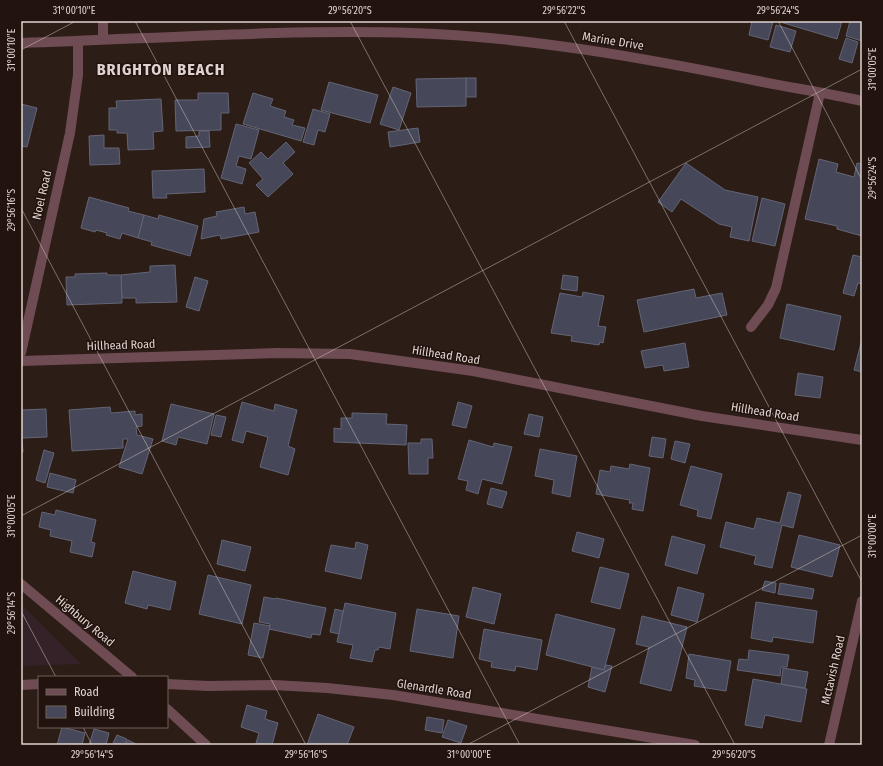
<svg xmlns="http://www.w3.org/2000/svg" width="883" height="766" font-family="'Fira Sans Condensed',sans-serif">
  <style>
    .education { fill: #342228 }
    .building { fill: #464758; stroke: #636576 }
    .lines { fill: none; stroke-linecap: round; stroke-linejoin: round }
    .minor { stroke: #6f4c53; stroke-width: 10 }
    .ticks { fill: none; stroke: #dfd4d0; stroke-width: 1; stroke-opacity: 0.45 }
    .labels { text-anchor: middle; stroke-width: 3; stroke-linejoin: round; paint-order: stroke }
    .street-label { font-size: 12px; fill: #dfd4d0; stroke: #22130e }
    .district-label { font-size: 16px; font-weight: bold; letter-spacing: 1px; fill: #dfd4d0; stroke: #22130e }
    .neatline { fill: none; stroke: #dfd4d0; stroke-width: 1.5 }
    .ticks-label { font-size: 10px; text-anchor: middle; fill: #dfd4d0 }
  </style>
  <rect width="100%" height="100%" fill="#2c1d17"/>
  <path class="education" d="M 21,604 L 81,664 L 21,666 Z"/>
  <g class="building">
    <path d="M 752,21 L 773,22 L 768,40 L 749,35 Z"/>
    <path d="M 777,21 L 842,21 L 837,39 Z"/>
    <path d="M 850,21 L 862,21 L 862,41 L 846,36 Z"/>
    <path d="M 776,25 L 796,31 L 790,52 L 770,47 Z"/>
    <path d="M 846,38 L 858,42 L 852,63 L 839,59 Z"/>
    <rect x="466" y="78" width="10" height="19"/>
    <path d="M 466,78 L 466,106 L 417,107 L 416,79 Z"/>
    <path d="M 329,82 L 378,95 L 370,123 L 321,110 Z"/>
    <path d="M 393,87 L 411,93 L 399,130 L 380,124 Z"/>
    <path d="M 198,93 L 228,93 L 229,113 L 221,113 L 221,130 L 176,131 L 175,100 L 198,100 Z"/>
    <path d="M 253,93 L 273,99 L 270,106 L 286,111 L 284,117 L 294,120 L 292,125 L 305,128 L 301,141 L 243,124 Z"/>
    <path d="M 161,99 L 163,131 L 153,132 L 154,149 L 128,150 L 127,133 L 117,133 L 117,130 L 109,130 L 109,108 L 117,108 L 116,101 Z"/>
    <path d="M 21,104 L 37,108 L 27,147 L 21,146 Z"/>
    <path d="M 313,109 L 330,114 L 325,132 L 318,130 L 314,145 L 303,142 Z"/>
    <path d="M 236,124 L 259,130 L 251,159 L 239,156 L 236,166 L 246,169 L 242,184 L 221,178 Z"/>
    <path d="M 418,128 L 420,142 L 390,147 L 388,132 Z"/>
    <path d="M 199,131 L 209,131 L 210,147 L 186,148 L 186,137 L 199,136 Z"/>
    <path d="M 104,135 L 104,148 L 119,148 L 120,164 L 90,165 L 89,136 Z"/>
    <path d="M 286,142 L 295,152 L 283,163 L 293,174 L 268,197 L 256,185 L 263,179 L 249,163 L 261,152 L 268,159 Z"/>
    <path d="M 819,159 L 838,164 L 836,172 L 854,177 L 857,163 L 862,164 L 862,236 L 837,229 L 837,226 L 805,219 Z"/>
    <path d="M 686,163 L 725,190 L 758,197 L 749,241 L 730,237 L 732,227 L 719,224 L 681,199 L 672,212 L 658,202 Z"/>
    <path d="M 204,169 L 205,192 L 166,194 L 167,198 L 153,198 L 152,171 Z"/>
    <path d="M 89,197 L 129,208 L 128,211 L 144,215 L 138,238 L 122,233 L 120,239 L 106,235 L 107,233 L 96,230 L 95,232 L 81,228 Z"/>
    <path d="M 762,198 L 785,204 L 775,246 L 752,241 Z"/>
    <path d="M 244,207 L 245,214 L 255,212 L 259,232 L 221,239 L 220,235 L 201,239 L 204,219 L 217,216 L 216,212 Z"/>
    <path d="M 144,215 L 158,219 L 159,215 L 198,226 L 190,256 L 151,245 L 152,242 L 138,238 Z"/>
    <path d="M 853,255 L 862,257 L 862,284 L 858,283 L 854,296 L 843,293 Z"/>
    <path d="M 175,265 L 177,302 L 136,303 L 136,298 L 122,298 L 121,275 L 150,272 L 150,266 Z"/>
    <path d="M 107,273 L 107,275 L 121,275 L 122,303 L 67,305 L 66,277 L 75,277 L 75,274 Z"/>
    <path d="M 563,275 L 578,277 L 577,291 L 561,289 Z"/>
    <path d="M 195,277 L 208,281 L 199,311 L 186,307 Z"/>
    <path d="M 694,289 L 696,298 L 722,293 L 727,315 L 644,332 L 637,300 Z"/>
    <path d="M 583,292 L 604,296 L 598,326 L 606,327 L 603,343 L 600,342 L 599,345 L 571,341 L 572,336 L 551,333 L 560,293 L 582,297 Z"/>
    <path d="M 787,304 L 841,316 L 834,350 L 780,338 Z"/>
    <path d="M 862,339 L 862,372 L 854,370 Z"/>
    <path d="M 685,343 L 689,367 L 664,371 L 663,365 L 645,368 L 641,351 Z"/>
    <path d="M 798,373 L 823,377 L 820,398 L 795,395 Z"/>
    <path d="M 242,402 L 274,411 L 275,404 L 297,410 L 288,446 L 295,449 L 288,475 L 260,467 L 268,437 L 246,431 L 243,443 L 232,440 Z"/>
    <path d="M 458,402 L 472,406 L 466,428 L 452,425 Z"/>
    <path d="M 171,404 L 214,414 L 207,444 L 178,437 L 176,445 L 162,441 Z"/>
    <path d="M 110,407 L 111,413 L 135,411 L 135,415 L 142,414 L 142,426 L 136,427 L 137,435 L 153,439 L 142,474 L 119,467 L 128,439 L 123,439 L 123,448 L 72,451 L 69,410 Z"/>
    <path d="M 46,409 L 47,437 L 22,438 L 23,452 L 21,452 L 21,410 Z"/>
    <path d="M 352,413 L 387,414 L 386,424 L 407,425 L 406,445 L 334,442 L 334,428 L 341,429 L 341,418 L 352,418 Z"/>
    <path d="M 529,414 L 543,417 L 539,437 L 524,434 Z"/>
    <path d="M 216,415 L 226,417 L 221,437 L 211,435 Z"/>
    <path d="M 652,437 L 666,439 L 663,458 L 649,456 Z"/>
    <path d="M 421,439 L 432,439 L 433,458 L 428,458 L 428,474 L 409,474 L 408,443 L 421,443 Z"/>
    <path d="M 469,440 L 493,447 L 494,443 L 512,447 L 502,484 L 482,479 L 478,494 L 466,490 L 468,481 L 458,479 Z"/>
    <path d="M 675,441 L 690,444 L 685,463 L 671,459 Z"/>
    <path d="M 540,449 L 577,456 L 570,497 L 552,493 L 554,480 L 535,476 Z"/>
    <path d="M 44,450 L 54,453 L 45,483 L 36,480 Z"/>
    <path d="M 630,464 L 650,468 L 643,511 L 632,509 L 633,503 L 629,503 L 630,500 L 596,494 L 600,470 L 610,472 L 611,466 L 629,469 Z"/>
    <path d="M 691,466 L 722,474 L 711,519 L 697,516 L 698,510 L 680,505 Z"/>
    <path d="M 50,473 L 76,480 L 73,493 L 47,487 Z"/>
    <path d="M 491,488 L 507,492 L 502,508 L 487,504 Z"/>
    <path d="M 788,492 L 801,495 L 793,528 L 782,525 L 772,568 L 754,564 L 756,556 L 720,547 L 726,522 L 754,529 L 757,518 L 780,523 Z"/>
    <path d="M 56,510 L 96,520 L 91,542 L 95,543 L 92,557 L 70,552 L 72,541 L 50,536 L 51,530 L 39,527 L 42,512 L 55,515 Z"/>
    <path d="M 577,532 L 604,539 L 599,558 L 572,551 Z"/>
    <path d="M 799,535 L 840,545 L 832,577 L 791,567 Z"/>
    <path d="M 672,536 L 705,545 L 697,574 L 665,565 Z"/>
    <path d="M 222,540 L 251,547 L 245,571 L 217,564 Z"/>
    <path d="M 356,542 L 368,545 L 361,579 L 325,571 L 331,545 L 355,549 Z"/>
    <path d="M 600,567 L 629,574 L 620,609 L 591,602 Z"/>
    <path d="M 133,571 L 176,582 L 170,610 L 148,605 L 147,609 L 125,603 Z"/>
    <path d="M 208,575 L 251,585 L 242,624 L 199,614 Z"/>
    <path d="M 765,581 L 776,583 L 775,593 L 762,590 Z"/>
    <path d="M 780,583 L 814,589 L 812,599 L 778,594 Z"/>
    <path d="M 473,587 L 501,594 L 494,624 L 466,617 Z"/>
    <path d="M 678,587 L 704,594 L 697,622 L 671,615 Z"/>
    <path d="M 264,597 L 275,599 L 276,598 L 326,608 L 320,635 L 312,634 L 311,638 L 269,629 L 270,624 L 259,622 Z"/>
    <path d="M 756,602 L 817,611 L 813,643 L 773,637 L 772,642 L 751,638 Z"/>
    <path d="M 345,603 L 396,613 L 390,649 L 379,647 L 378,650 L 375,650 L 372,662 L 350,658 L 353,645 L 337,642 Z"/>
    <path d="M 335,609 L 343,611 L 339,634 L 330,632 Z"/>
    <path d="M 417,609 L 459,616 L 453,658 L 410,651 Z"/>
    <path d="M 556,614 L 615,629 L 604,670 L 546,655 Z"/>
    <path d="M 642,616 L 687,627 L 671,691 L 640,683 L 649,647 L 636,644 Z"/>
    <path d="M 254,623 L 270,626 L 263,658 L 248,655 Z"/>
    <path d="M 484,629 L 542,640 L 537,670 L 516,666 L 515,671 L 491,667 L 492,662 L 479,659 Z"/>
    <path d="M 749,650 L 789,655 L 787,667 L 781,667 L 780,676 L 737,670 L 739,659 L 748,660 Z"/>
    <path d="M 689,654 L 731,661 L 726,691 L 694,686 L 695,680 L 686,678 Z"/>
    <path d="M 606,665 L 612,666 L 605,692 L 588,687 L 592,667 L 604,670 Z"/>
    <path d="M 783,668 L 808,672 L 805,688 L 781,684 Z"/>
    <path d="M 753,679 L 807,689 L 801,722 L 765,715 L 762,728 L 745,725 Z"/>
    <path d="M 247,705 L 267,711 L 265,719 L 278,723 L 272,745 L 256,743 L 259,733 L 241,727 Z"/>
    <path d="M 318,714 L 354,727 L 347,745 L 307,745 Z"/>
    <path d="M 427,717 L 444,720 L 442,733 L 425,730 Z"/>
    <path d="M 448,720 L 467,726 L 461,743 L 442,737 Z"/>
    <path d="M 62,727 L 85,733 L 82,745 L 57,745 Z"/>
    <path d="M 94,729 L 109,733 L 106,745 L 89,745 Z"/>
    <path d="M 117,735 L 127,739 L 124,745 L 113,743 Z"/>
    <path d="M 128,740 L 138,745 L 125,745 Z"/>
  </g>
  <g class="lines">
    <g class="minor">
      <path d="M 103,39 L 103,21"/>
      <path d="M 21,43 C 151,39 282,29 412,33 C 529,37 644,58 758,81 C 792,88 828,93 862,101"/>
      <path d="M 751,327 L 768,305 L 776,288 L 820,93"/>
      <path d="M 21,353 L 70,133 L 78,75 L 78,41"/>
      <path d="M 21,361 L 277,353 L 350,354 L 473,371 L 702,416 L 862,440"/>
      <path d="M 21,584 L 132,677"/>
      <path d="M 167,684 L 208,686 L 274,685 L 327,688 L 393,695 L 695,745"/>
      <path d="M 21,685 L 39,684"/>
      <path d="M 167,709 L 206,745"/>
      <path d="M 829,745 L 862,601"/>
    </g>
  </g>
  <path class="ticks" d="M 135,21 L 520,745M 350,21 L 735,745M 564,21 L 862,582M 778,21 L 862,180M 21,50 L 76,21M 21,208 L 306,745M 21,516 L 862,69M 21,611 L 56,677M 83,727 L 92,745M 467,745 L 862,535"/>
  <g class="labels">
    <g class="street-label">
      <text transform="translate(613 41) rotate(9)" y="4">Marine Drive</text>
      <text transform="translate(42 195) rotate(-77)" y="4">Noel Road</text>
      <text transform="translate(121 345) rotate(-2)" y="4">Hillhead Road</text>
      <text transform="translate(446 355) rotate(9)" y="4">Hillhead Road</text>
      <text transform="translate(765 412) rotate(9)" y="4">Hillhead Road</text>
      <text transform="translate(85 621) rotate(40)" y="4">Highbury Road</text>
      <text transform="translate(833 670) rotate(-77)" y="4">Mctavish Road</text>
      <text transform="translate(434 689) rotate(9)" y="4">Glenardle Road</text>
    </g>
    <g class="district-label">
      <text x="161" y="75">BRIGHTON BEACH</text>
    </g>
  </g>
  <rect width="883" height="766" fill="none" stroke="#22130e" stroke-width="44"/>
  <rect x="38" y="676" width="130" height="52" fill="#22130e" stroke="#6e605c"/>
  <rect x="46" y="689" width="20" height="6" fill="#6f4c53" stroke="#6e605c"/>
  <text x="74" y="696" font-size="12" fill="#dfd4d0">Road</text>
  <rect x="46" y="706" width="20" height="12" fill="#464758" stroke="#6e605c"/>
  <text x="74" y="716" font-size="12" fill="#dfd4d0">Building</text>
  <rect x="22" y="22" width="839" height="722" class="neatline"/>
  <g class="ticks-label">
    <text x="74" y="14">31°00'10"E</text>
    <text x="350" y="14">29°56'20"S</text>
    <text x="564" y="14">29°56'22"S</text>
    <text x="778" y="14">29°56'24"S</text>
    <text transform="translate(11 50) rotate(-90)" y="4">31°00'10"E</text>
    <text transform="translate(872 69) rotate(-90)" y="4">31°00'05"E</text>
    <text transform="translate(872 178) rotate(-90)" y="4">29°56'24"S</text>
    <text transform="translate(11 210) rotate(-90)" y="4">29°56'16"S</text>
    <text transform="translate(11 516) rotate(-90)" y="4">31°00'05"E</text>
    <text transform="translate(872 536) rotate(-90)" y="4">31°00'00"E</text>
    <text transform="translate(11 613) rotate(-90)" y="4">29°56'14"S</text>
    <text x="92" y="758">29°56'14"S</text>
    <text x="306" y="758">29°56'16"S</text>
    <text x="469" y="758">31°00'00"E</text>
    <text x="734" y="758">29°56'20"S</text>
  </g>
</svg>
